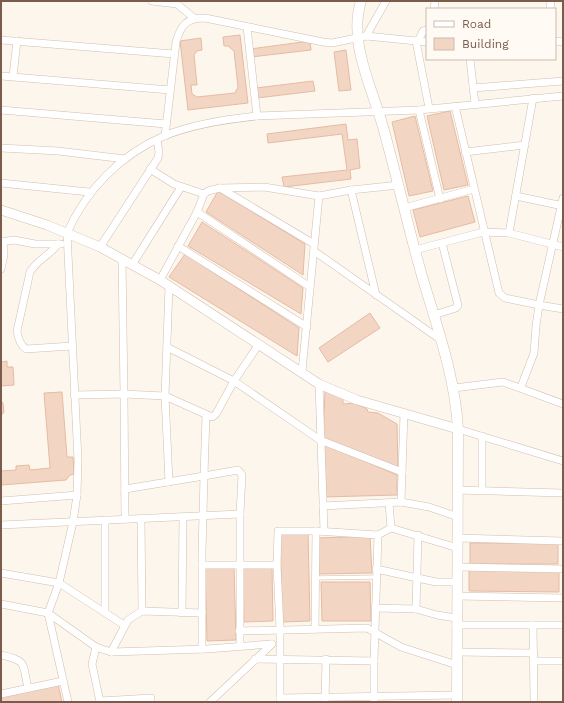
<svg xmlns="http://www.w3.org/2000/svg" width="564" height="703" font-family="'Work Sans',sans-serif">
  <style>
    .building { fill: #f3d5c3; stroke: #e6bba3 }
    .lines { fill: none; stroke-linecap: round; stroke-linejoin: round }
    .service-casing { stroke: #d1beb0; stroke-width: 4.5 }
    .minor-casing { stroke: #d1beb0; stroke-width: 8 }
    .tertiary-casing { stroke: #d1beb0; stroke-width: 10 }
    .secondary-casing { stroke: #d6c0b0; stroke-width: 11 }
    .service { stroke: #fff; stroke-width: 3.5 }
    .minor { stroke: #fff; stroke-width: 7 }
    .tertiary { stroke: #fff; stroke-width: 9 }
    .secondary { stroke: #fff; stroke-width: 10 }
  </style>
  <rect width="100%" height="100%" fill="#fdf6ec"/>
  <g class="building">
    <path d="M 240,35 L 248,103 L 188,110 L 180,41 L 201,38 L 202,50 L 197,51 L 194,55 L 197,85 L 191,85 L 192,94 L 197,97 L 235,93 L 238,87 L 234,51 L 228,46 L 224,46 L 223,37 Z"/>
    <path d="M 310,41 L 311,50 L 251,57 L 250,49 Z"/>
    <path d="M 346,50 L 351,90 L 339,91 L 334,52 Z"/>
    <path d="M 313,81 L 315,91 L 257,98 L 256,88 Z"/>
    <path d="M 450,111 L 468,185 L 444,190 L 427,116 Z"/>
    <path d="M 415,116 L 433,191 L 409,196 L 392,122 Z"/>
    <path d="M 346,124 L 348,140 L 357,139 L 360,168 L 350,170 L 351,179 L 284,187 L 282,177 L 347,170 L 342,134 L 268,143 L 267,134 Z"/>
    <path d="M 218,191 L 305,244 L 303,275 L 206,212 Z"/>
    <path d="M 468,196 L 475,222 L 420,237 L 413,210 Z"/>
    <path d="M 202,222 L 303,288 L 301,314 L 188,246 Z"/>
    <path d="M 185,254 L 299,328 L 297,356 L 169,277 Z"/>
    <path d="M 370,313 L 380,328 L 328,362 L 319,348 Z"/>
    <path d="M 7,361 L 7,367 L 13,367 L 14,385 L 1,386 L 1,362 Z"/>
    <path d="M 325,391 L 343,397 L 343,404 L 355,403 L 367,409 L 368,412 L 378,413 L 397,424 L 398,467 L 323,438 Z"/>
    <path d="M 62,392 L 67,457 L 73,457 L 74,474 L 70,475 L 66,480 L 1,485 L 1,471 L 16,470 L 16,466 L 29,465 L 30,470 L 50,468 L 44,393 Z"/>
    <path d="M 1,401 L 3,403 L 4,412 L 1,416 Z"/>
    <path d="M 323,443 L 397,475 L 397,495 L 323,497 Z"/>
    <path d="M 308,531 L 310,621 L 282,622 L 280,532 Z"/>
    <path d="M 370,536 L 372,573 L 319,574 L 318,538 Z"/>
    <rect x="470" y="543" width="88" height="21"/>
    <path d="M 205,566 L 234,566 L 236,640 L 207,641 Z"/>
    <path d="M 243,567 L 272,567 L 273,621 L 244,622 Z"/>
    <path d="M 469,570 L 559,570 L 559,592 L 469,591 Z"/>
    <path d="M 321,582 L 370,582 L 371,621 L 322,621 Z"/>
    <path d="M 58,684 L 62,702 L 1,702 L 1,696 Z"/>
  </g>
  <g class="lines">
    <defs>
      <path id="service" d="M 315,578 L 376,577"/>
      <g id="minor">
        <path d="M 152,1 L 177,4 L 194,18"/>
        <path d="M 434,9 L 435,1"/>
        <path d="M 550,9 L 551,1"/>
        <path d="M 247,27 L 257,116"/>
        <path d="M 366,36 L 386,1"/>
        <path d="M 1,40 L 174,54"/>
        <path d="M 416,41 L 429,108"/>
        <path d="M 418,41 L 423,31 L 427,30"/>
        <path d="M 555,41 L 563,42"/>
        <path d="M 470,59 L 475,104"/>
        <path d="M 1,76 L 170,90"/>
        <path d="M 13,76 L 17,41"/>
        <path d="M 473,88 L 563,81"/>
        <path d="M 455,106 L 499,293 L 505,298 L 539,305 L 536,326 L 534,353 L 521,387"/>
        <path d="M 1,110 L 166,124"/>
        <path d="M 419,110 L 440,199"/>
        <path d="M 165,136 L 176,42 C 181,25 186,18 205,18 L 323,42 L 332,43 L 366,36 L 427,42"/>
        <path d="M 1,148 L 58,151 L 125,159"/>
        <path d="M 465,152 L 525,145"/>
        <path d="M 150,169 L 174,184 L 204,194"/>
        <path d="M 1,183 L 89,192"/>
        <path d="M 220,188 L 314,244"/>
        <path d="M 351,190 L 376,295"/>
        <path d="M 516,196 L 563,206"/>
        <path d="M 563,198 L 539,305 L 563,309"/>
        <path d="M 404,208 L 474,189"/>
        <path d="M 197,212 L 310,287"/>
        <path d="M 509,233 L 533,98"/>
        <path d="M 1,242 L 14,240 L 35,244 L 61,244"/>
        <path d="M 58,244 C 50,255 37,260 30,272 L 17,331 C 18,338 20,345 26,349 L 72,346"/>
        <path d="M 178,246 L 307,327"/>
        <path d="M 100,247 L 158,158 L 159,152 L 157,140"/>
        <path d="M 415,250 L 483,232 L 509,233 L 563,247"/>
        <path d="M 314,251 L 441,340"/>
        <path d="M 122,259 L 124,394 L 165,396 L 212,417 L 216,414 L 234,381 L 259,344"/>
        <path d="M 132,265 L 181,187"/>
        <path d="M 1,269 L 4,255 L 3,242"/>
        <path d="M 160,280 L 197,212 L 204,194 L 208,191 L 220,188 L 264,187 L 319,196 L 351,190 L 399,185"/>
        <path d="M 169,286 L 165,396 L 169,482"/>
        <path d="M 434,315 L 456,308 L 458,305 L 442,243"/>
        <path d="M 167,347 L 234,381 L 320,440 L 402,472"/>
        <path d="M 302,371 L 319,196"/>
        <path d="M 319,384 L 324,531"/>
        <path d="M 454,388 L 503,382 L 563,404"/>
        <path d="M 74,395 L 124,394 L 125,519"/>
        <path d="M 206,415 L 204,476 L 238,470 L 242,475 L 240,514 L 240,646"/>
        <path d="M 458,429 L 563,461"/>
        <path d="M 482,436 L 482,491"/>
        <path d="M 125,489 L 204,476 L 202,553 L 202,649"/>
        <path d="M 457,490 L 563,493"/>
        <path d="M 1,501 L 77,495"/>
        <path d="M 401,502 L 404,413"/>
        <path d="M 389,503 L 391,528 L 458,548"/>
        <path d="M 323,506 L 401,502 L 429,507 L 458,517"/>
        <path d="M 141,519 L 142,611"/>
        <path d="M 1,525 L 240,514"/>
        <path d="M 458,538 L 563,541"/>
        <path d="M 202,565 L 277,565"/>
        <path d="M 458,567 L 563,569"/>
        <path d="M 376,569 L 436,582 L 458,582"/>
        <path d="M 1,573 L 59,583 L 124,625"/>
        <path d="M 457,596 L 563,598"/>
        <path d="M 1,604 L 48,613 L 96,647 L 111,652 L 207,649 L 271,644"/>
        <path d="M 375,608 L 416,609 L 437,615 L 456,618"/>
        <path d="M 416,609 L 418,535"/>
        <path d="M 105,612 L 105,520"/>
        <path d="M 182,613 L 183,517"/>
        <path d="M 456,625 L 563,625"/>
        <path d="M 533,625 L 534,702"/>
        <path d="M 315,629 L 316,531"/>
        <path d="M 239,631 L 367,628 L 401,647 L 457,665"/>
        <path d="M 96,647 L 92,664 L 100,702"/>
        <path d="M 111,652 L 128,620 L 142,611 L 202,613"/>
        <path d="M 457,652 L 534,653"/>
        <path d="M 1,655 C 28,661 22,663 28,688"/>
        <path d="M 255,659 L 374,661 L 378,535"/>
        <path d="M 374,661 L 374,702"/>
        <path d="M 534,661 L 563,661"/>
        <path d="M 1,694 L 63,681"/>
        <path d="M 280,698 L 457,695"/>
        <path d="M 100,701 L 151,698"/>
        <path d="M 68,702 L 48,613 L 59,583 L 73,522 L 77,495 L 78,460 L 67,233 C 86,190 120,155 164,136 C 191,125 228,119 257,116 L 419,110 L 563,96"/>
        <path d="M 210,702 L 272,644"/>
        <path d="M 280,702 L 280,629 L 277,565 L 278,531 L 316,531 L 378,535 L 391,528"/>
        <path d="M 325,702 L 326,659"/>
      </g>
      <path id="tertiary" d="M 1,210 L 47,225 L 100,247 L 160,280 L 319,384 L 357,400 L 458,429"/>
      <path id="secondary" d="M 361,1 C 348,43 372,87 383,127 C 397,177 408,227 422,276 C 437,327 455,376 458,429 L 457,702"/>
    </defs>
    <use href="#service" class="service-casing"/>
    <use href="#minor" class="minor-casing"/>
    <use href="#tertiary" class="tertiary-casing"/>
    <use href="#secondary" class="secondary-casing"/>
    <use href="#service" class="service"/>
    <use href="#minor" class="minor"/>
    <use href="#tertiary" class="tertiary"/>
    <use href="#secondary" class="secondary"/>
  </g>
  <rect width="564" height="703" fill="none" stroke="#7a5c4d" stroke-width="4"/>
  <rect x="426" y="8" width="130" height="52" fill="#fffaf3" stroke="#cabbb1"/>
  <rect x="434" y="21" width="20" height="6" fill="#ffffff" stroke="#cabbb1"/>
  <text x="462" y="28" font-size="12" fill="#7a5c4d">Road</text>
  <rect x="434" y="38" width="20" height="12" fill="#f3d5c3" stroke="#cabbb1"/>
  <text x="462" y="48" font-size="12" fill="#7a5c4d">Building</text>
</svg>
